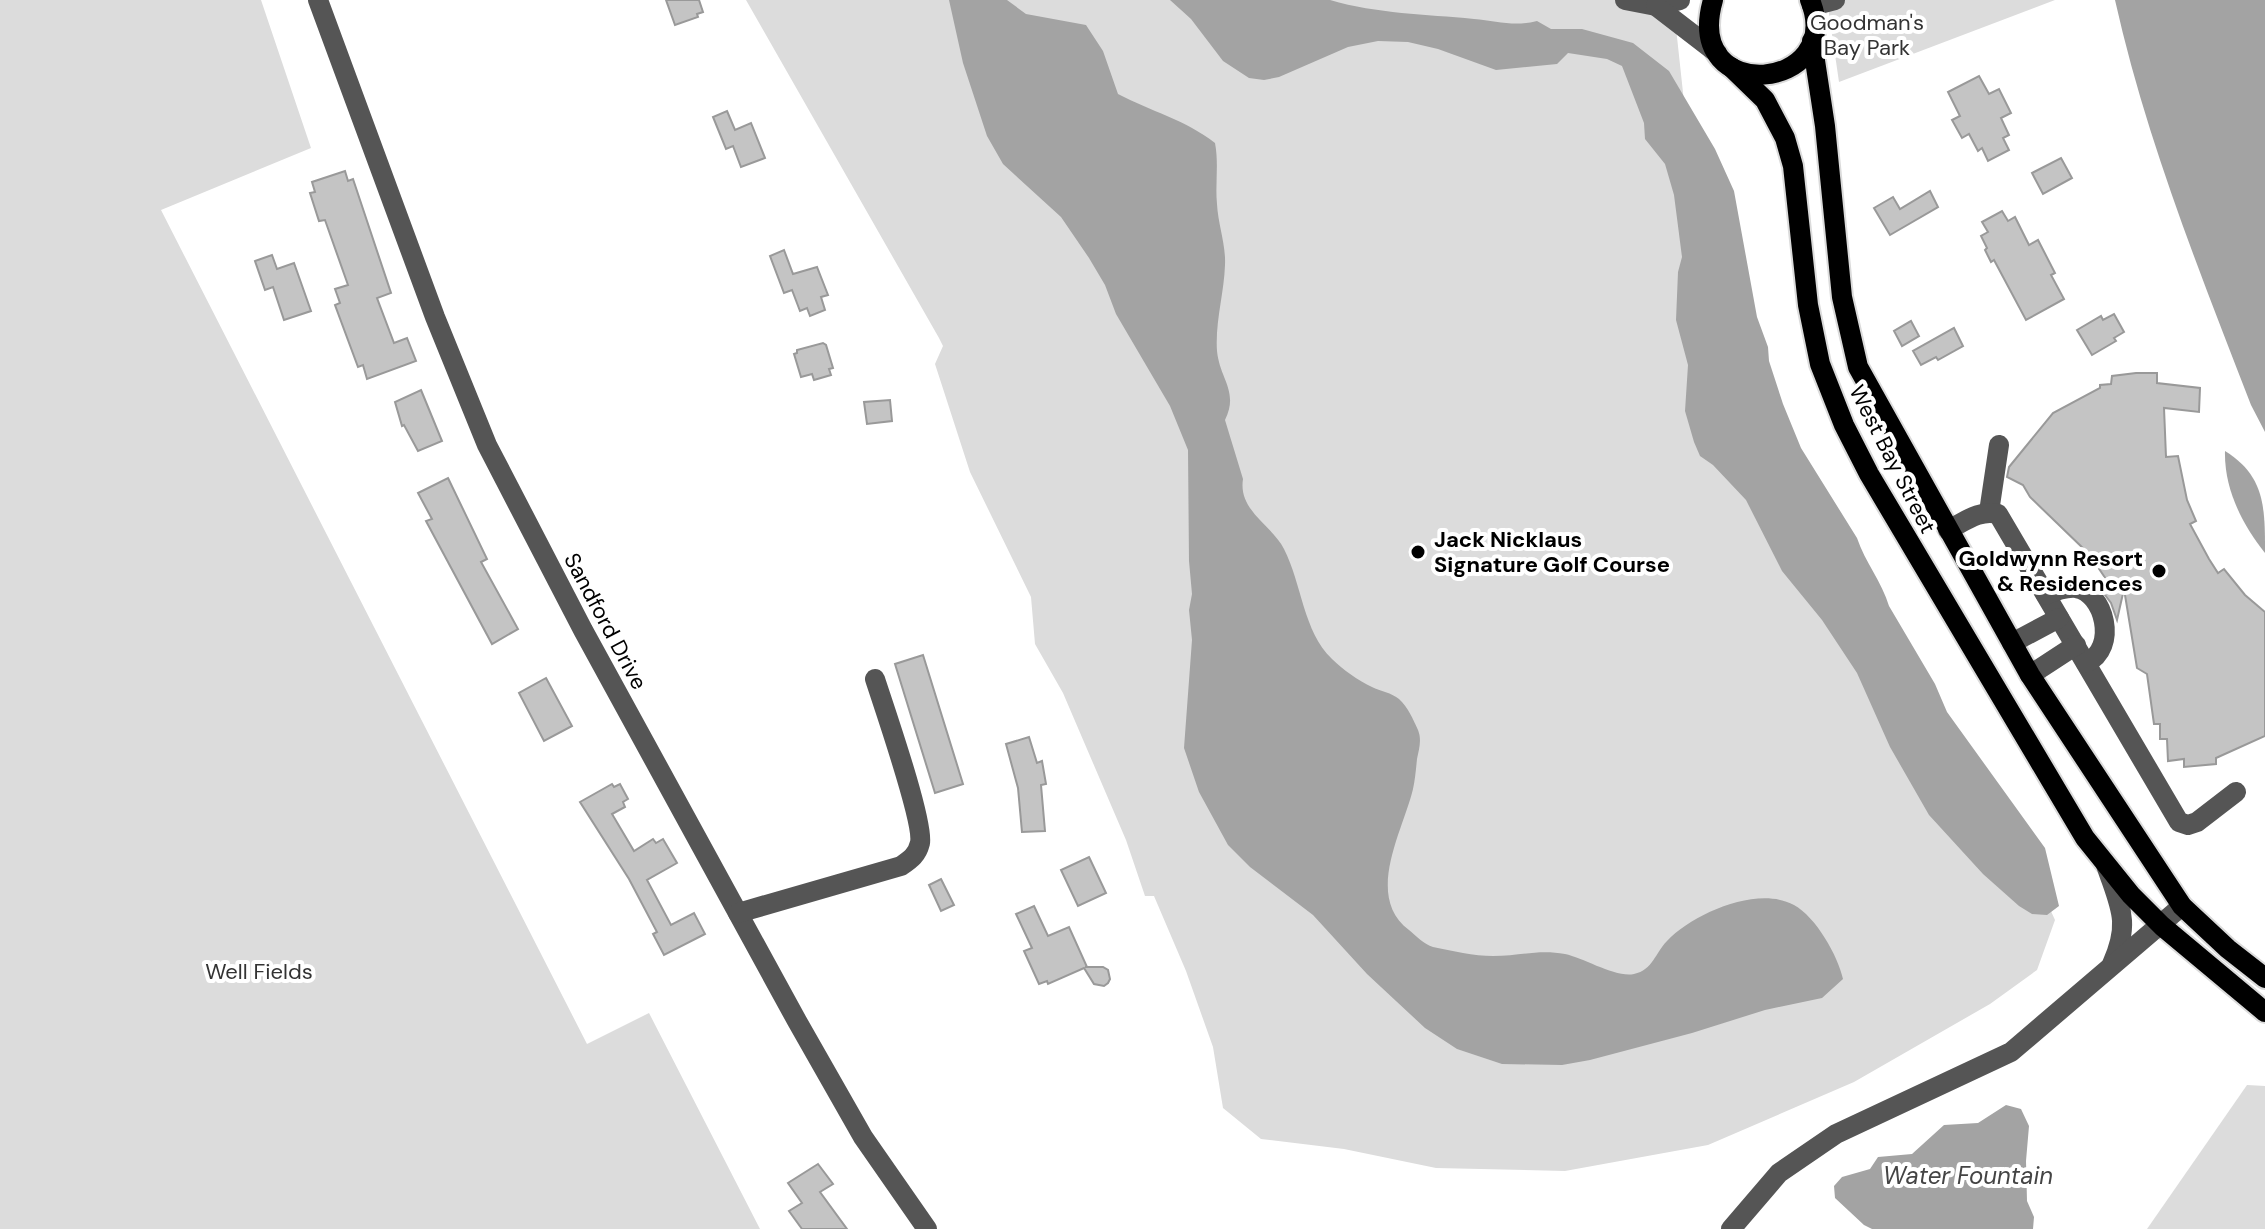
<svg xmlns="http://www.w3.org/2000/svg" width="2265" height="1229" font-family="'DM Sans',sans-serif">
  <style>
    .green { fill: #dcdcdc }
    .water { fill: #a3a3a3 }
    .building { fill: #c4c4c4; stroke: #999; stroke-width: 2 }
    .lines { fill: none; stroke-linecap: round; stroke-linejoin: round }
    .major-casing { stroke: #dbdbdb; stroke-width: 24 }
    .minor { stroke: #555; stroke-width: 20 }
    .major { stroke: #000; stroke-width: 20 }
    .poi-dot { fill: #000; stroke: #fff; stroke-width: 3 }
    .labels { text-anchor: middle; stroke-width: 8; stroke-linejoin: round; paint-order: stroke }
    .park-label { font-size: 22px; fill: #333; stroke: #fff }
    .street-label { font-size: 22px; fill: #000; stroke: #fff }
    .poi-label { font-size: 22px; font-weight: bold; fill: #000; stroke: #fff; text-anchor: start }
    .water-label { font-size: 24px; font-style: italic; fill: #444; stroke: #fff }
  </style>
  <rect width="100%" height="100%" fill="#fff"/>
  <g class="green">
    <path d="M 0,0 L 261,0 L 311,148 L 161,210 L 587,1044 L 649,1013 L 760,1229 L 0,1229 Z"/>
    <path d="M 746,0 L 1673,0 L 1697,222 L 1724,353 L 2033,872 L 2055,920 L 2037,970 L 1990,1004 L 1854,1082 L 1708,1145 L 1565,1171 L 1436,1168 L 1344,1149 L 1261,1139 L 1223,1108 L 1213,1047 L 1186,971 L 1154,896 L 1145,896 L 1126,840 L 1063,693 L 1035,644 L 1031,597 L 970,472 L 935,364 L 943,346 L 939,338 Z"/>
    <path d="M 1827,0 L 2055,0 L 1839,82 Z"/>
    <path d="M 2247,1085 L 2265,1086 L 2265,1229 L 2147,1229 Z"/>
  </g>
  <g class="water">
    <path d="M 949,0 L 1007,0 L 1026,14 L 1086,25 L 1103,51 L 1118,94 C 1150,111 1186,120 1215,143 C 1219,164 1215,184 1217,204 C 1218,224 1226,245 1225,265 C 1224,294 1215,322 1217,351 C 1220,380 1239,391 1225,420 L 1243,479 C 1238,511 1272,525 1284,549 C 1302,584 1303,631 1332,659 C 1342,669 1359,681 1372,687 C 1380,691 1392,693 1399,699 C 1408,707 1413,719 1418,730 C 1422,740 1419,749 1417,759 C 1416,769 1415,780 1413,789 C 1403,831 1364,896 1409,930 C 1416,936 1424,944 1433,947 C 1452,951 1474,956 1493,956 C 1519,956 1539,949 1565,954 C 1584,958 1616,978 1634,974 C 1653,970 1655,953 1667,941 C 1693,914 1757,885 1794,905 C 1816,917 1838,956 1843,979 L 1822,998 L 1765,1010 L 1692,1033 L 1590,1060 L 1562,1065 L 1502,1064 L 1457,1049 L 1425,1028 L 1367,974 L 1313,915 L 1250,867 L 1228,845 L 1199,792 L 1184,748 L 1192,640 L 1189,610 L 1192,594 L 1189,561 L 1188,450 L 1170,406 L 1116,314 L 1105,285 L 1089,258 L 1061,217 L 1003,164 L 987,136 L 963,63 Z"/>
    <path d="M 1170,0 L 1330,0 C 1378,14 1425,14 1474,19 C 1496,21 1515,27 1537,21 L 1551,29 L 1582,29 L 1633,43 L 1669,71 L 1715,149 L 1734,191 L 1757,317 L 1768,347 L 1769,361 L 1783,404 L 1801,448 L 1857,538 C 1865,562 1882,582 1889,606 L 1935,684 L 1947,712 L 2045,848 L 2059,906 L 2047,915 L 2032,914 L 2019,906 L 1983,874 L 1929,815 L 1890,747 L 1857,673 L 1822,620 L 1782,571 L 1746,500 L 1713,465 L 1700,456 L 1694,442 L 1685,411 L 1688,365 L 1676,320 L 1678,272 L 1682,257 L 1674,195 L 1665,164 L 1645,139 L 1644,123 L 1622,66 L 1607,59 L 1568,53 L 1557,64 L 1496,70 L 1438,49 L 1408,42 L 1378,41 L 1348,47 L 1279,77 L 1264,80 L 1249,78 L 1223,61 L 1191,19 Z"/>
    <path d="M 2115,0 L 2265,0 L 2265,432 L 2251,405 C 2200,273 2146,139 2115,0 Z"/>
    <path d="M 2225,451 C 2265,476 2265,507 2265,553 C 2242,524 2224,489 2225,451 Z"/>
    <path d="M 2006,1105 L 2021,1109 L 2029,1126 L 2026,1161 L 2027,1201 L 2034,1217 L 2033,1229 L 1872,1229 L 1864,1225 L 1835,1198 L 1834,1186 L 1842,1177 L 1870,1169 L 1878,1157 L 1912,1154 L 1944,1125 L 1978,1123 Z"/>
  </g>
  <g class="building">
    <path d="M 666,0 L 699,0 L 703,12 L 697,14 L 698,17 L 675,25 Z"/>
    <path d="M 1979,76 L 1989,94 L 1999,89 L 2011,113 L 2001,118 L 2009,135 L 2003,138 L 2009,150 L 1988,161 L 1982,148 L 1978,151 L 1969,134 L 1962,138 L 1952,120 L 1960,116 L 1948,92 Z"/>
    <path d="M 727,111 L 735,130 L 751,123 L 765,158 L 741,167 L 733,146 L 726,149 L 713,117 Z"/>
    <path d="M 2061,158 L 2072,178 L 2043,194 L 2032,173 Z"/>
    <path d="M 345,171 L 348,181 L 353,179 L 391,293 L 377,298 L 394,343 L 407,338 L 416,361 L 367,379 L 363,365 L 358,367 L 335,305 L 340,303 L 335,289 L 348,285 L 325,220 L 319,221 L 310,193 L 315,192 L 312,182 Z"/>
    <path d="M 1930,191 L 1938,207 L 1890,235 L 1874,208 L 1893,197 L 1900,209 Z"/>
    <path d="M 2002,211 L 2008,221 L 2015,217 L 2029,245 L 2038,240 L 2055,273 L 2051,275 L 2064,299 L 2026,320 L 1994,260 L 1991,262 L 1985,250 L 1987,248 L 1981,236 L 1988,232 L 1982,222 Z"/>
    <path d="M 784,250 L 793,274 L 817,267 L 828,295 L 821,297 L 825,310 L 810,316 L 807,308 L 800,311 L 792,290 L 784,293 L 770,256 Z"/>
    <path d="M 272,255 L 277,269 L 294,263 L 311,311 L 284,320 L 273,287 L 265,290 L 255,261 Z"/>
    <path d="M 2114,314 L 2124,332 L 2114,338 L 2116,341 L 2092,355 L 2077,330 L 2101,316 L 2103,320 Z"/>
    <path d="M 1911,321 L 1919,336 L 1902,346 L 1894,331 Z"/>
    <path d="M 1954,328 L 1963,346 L 1938,360 L 1936,357 L 1921,365 L 1913,351 Z"/>
    <path d="M 823,343 L 826,345 L 833,368 L 829,369 L 831,375 L 814,380 L 812,374 L 801,377 L 794,354 L 797,353 L 797,350 Z"/>
    <path d="M 2136,373 L 2157,373 L 2157,383 L 2200,388 L 2199,412 L 2164,408 L 2166,457 L 2178,456 L 2187,500 L 2196,521 L 2190,524 L 2209,559 L 2218,573 L 2224,569 L 2245,595 L 2265,612 L 2265,736 L 2216,758 L 2216,764 L 2184,767 L 2184,759 L 2168,761 L 2167,739 L 2160,739 L 2160,724 L 2154,724 L 2147,674 L 2137,668 L 2124,589 L 2117,620 L 2111,603 L 2099,587 L 2114,591 L 2089,554 L 2030,497 L 2023,485 L 2007,477 L 2009,467 L 2053,413 L 2100,388 L 2100,385 L 2111,384 L 2112,376 Z"/>
    <path d="M 421,390 L 442,441 L 418,451 L 404,425 L 402,426 L 395,402 Z"/>
    <path d="M 890,400 L 892,421 L 867,424 L 864,402 Z"/>
    <path d="M 448,478 L 487,559 L 481,562 L 518,629 L 492,644 L 426,521 L 432,519 L 418,493 Z"/>
    <path d="M 923,655 L 963,784 L 935,793 L 895,664 Z"/>
    <path d="M 546,678 L 572,726 L 544,741 L 519,693 Z"/>
    <path d="M 1029,737 L 1037,763 L 1042,761 L 1046,784 L 1041,785 L 1045,831 L 1022,832 L 1018,788 L 1006,744 Z"/>
    <path d="M 612,784 L 614,787 L 620,784 L 628,799 L 623,802 L 625,807 L 612,814 L 634,851 L 653,839 L 656,843 L 663,839 L 677,863 L 647,880 L 671,925 L 694,913 L 705,934 L 664,955 L 653,934 L 657,932 L 629,879 L 580,802 Z"/>
    <path d="M 1089,857 L 1106,893 L 1078,906 L 1061,870 Z"/>
    <path d="M 941,879 L 954,905 L 941,911 L 929,885 Z"/>
    <path d="M 1034,906 L 1048,936 L 1069,927 L 1087,967 L 1085,967 L 1103,967 L 1108,970 L 1110,979 L 1108,983 L 1104,986 L 1094,984 L 1084,968 L 1048,984 L 1047,981 L 1039,984 L 1024,951 L 1032,948 L 1016,914 Z"/>
    <path d="M 818,1164 L 833,1184 L 820,1192 L 847,1229 L 802,1229 L 789,1211 L 802,1203 L 788,1183 Z"/>
  </g>
  <g class="lines">
    <defs>
      <g id="major">
        <path d="M 1713,0 C 1682,108 1847,91 1810,0"/>
        <path d="M 1812,41 L 1825,126 L 1842,297 L 1858,367 L 2030,675 L 2182,906 L 2228,949 L 2265,978"/>
        <path d="M 1731,67 L 1765,100 L 1785,138 L 1793,166 L 1808,305 L 1820,364 L 1844,425 L 1869,474 L 2085,838 L 2131,895 L 2162,926 L 2265,1012"/>
      </g>
    </defs>
    <use href="#major" class="major-casing"/>
    <g class="minor">
      <path d="M 318,0 L 435,317 L 487,445 L 583,630 L 797,1021 L 863,1137 L 927,1229"/>
      <path d="M 1625,0 L 1656,6 L 1680,0"/>
      <path d="M 1656,6 L 1717,53"/>
      <path d="M 1812,6 L 1835,0"/>
      <path d="M 1989,512 L 1999,445"/>
      <path d="M 1948,530 C 1964,522 1980,509 1998,514 L 2179,822 L 2188,825 L 2197,822 L 2236,792"/>
      <path d="M 2046,595 C 2055,591 2065,587 2076,588 C 2104,592 2119,648 2086,663"/>
      <path d="M 2012,643 L 2059,618"/>
      <path d="M 2030,675 L 2076,645"/>
      <path d="M 2106,865 C 2120,907 2131,922 2112,964"/>
      <path d="M 738,913 L 901,866 C 911,859 917,855 920,843 C 924,822 884,707 875,679"/>
      <path d="M 1731,1229 L 1779,1173 L 1836,1134 L 2011,1052 L 2182,906"/>
    </g>
    <use href="#major" class="major"/>
  </g>
  <g class="poi-dot">
    <circle cx="1418" cy="552" r="8"/>
    <circle cx="2159" cy="571" r="8"/>
  </g>
  <g class="labels">
    <g class="park-label">
      <text x="1867" y="30">Goodman's<tspan x="1867" dy="25">Bay Park</tspan></text>
      <text x="259" y="979">Well Fields</text>
    </g>
    <g class="street-label">
      <text transform="translate(1893 459) rotate(63)" y="8">West Bay Street</text>
      <text transform="translate(606 621) rotate(62)" y="8">Sandford Drive</text>
    </g>
    <g class="poi-label">
      <text x="1434" y="547">Jack Nicklaus<tspan x="1434" dy="25">Signature Golf Course</tspan></text>
      <text x="2143" y="566" text-anchor="end">Goldwynn Resort<tspan x="2143" dy="25">&amp; Residences</tspan></text>
    </g>
    <g class="water-label">
      <text x="1968" y="1184">Water Fountain</text>
    </g>
  </g>
</svg>
